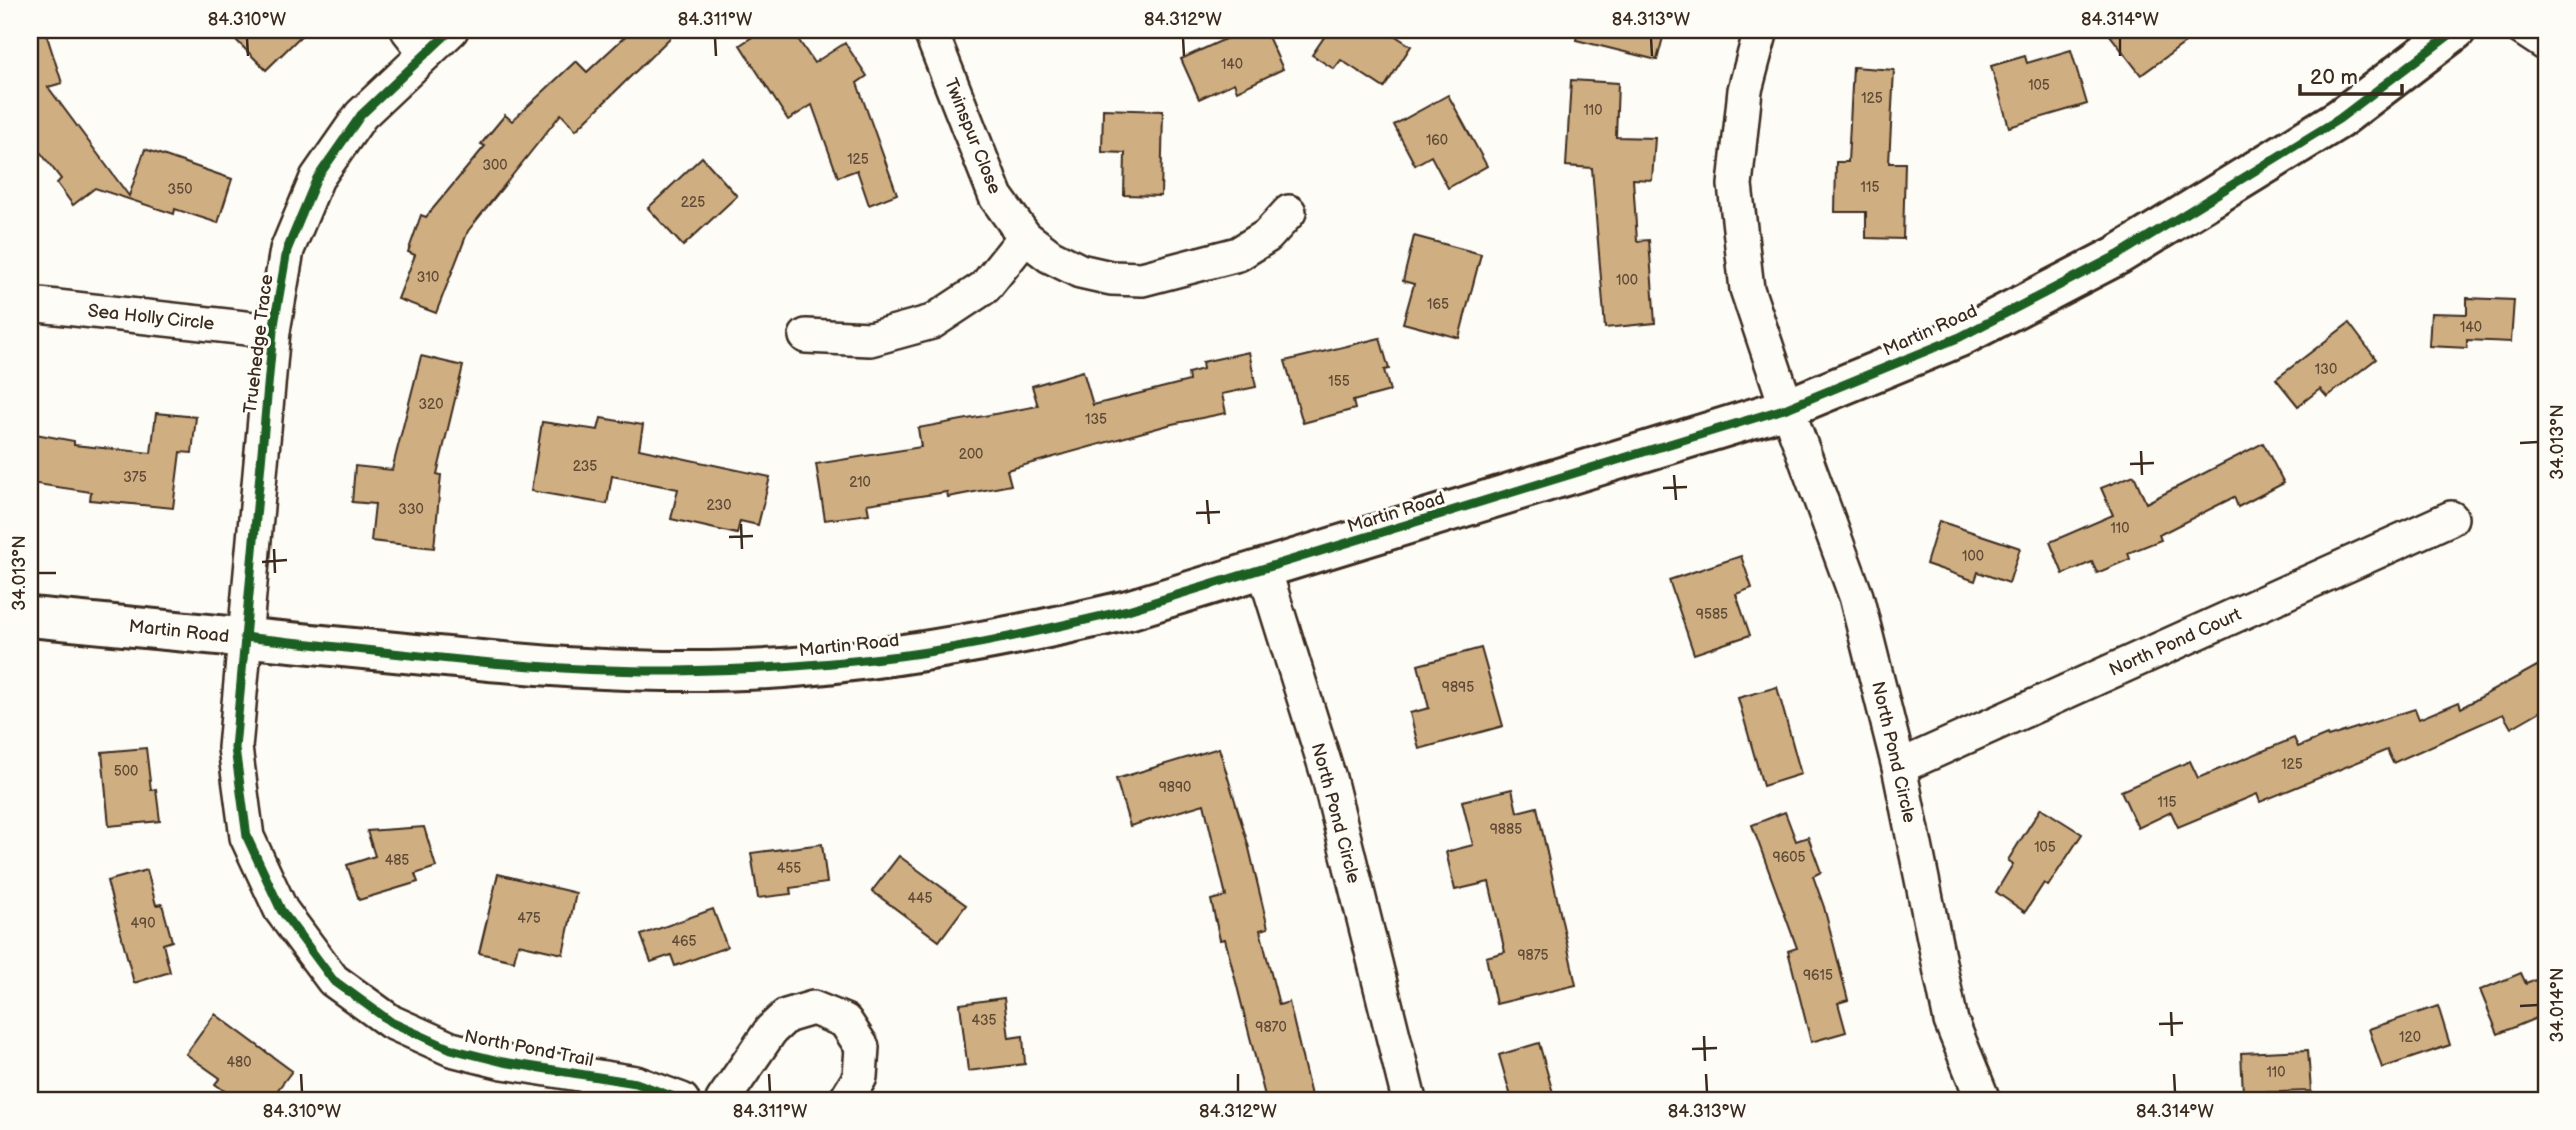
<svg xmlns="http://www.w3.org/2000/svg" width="2576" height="1130" font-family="'Balsamiq Sans',sans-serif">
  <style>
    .building { fill: #cfae82; stroke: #3b2a1e; stroke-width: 2 }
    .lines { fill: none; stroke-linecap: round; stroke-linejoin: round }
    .service-casing { stroke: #3b2a1e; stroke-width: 23 }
    .minor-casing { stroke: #3b2a1e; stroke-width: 38 }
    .tertiary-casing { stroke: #3b2a1e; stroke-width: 44 }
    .service { stroke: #fdfcf7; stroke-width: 18 }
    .minor { stroke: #fdfcf7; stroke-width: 33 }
    .tertiary { stroke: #fdfcf7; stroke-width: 38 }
    .cycleway-casing { stroke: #fdfcf7; stroke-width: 13 }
    .cycleway { stroke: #1b5e20; stroke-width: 9 }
    .ticks { fill: none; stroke: #3b2a1e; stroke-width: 2.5 }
    .labels { text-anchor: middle; stroke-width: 6; stroke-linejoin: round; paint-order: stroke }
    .number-label { font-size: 14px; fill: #604b37 }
    .street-label { font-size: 18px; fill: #3b2a1e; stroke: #fdfcf7 }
    .neatline { fill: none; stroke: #3b2a1e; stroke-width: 2.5 }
    .ticks-label { font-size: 18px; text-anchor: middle; fill: #3b2a1e }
  </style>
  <rect width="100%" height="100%" fill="#fdfcf7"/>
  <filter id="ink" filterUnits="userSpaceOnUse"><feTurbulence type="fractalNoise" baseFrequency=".0143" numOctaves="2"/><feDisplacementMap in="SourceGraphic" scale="14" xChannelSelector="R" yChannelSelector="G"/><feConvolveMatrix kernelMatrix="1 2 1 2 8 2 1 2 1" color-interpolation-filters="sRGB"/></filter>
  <g filter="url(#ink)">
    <g class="building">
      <path d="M 30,30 L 45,30 L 62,83 L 48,87 L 129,196 L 145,149 L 232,179 L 218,223 L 175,209 L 174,214 L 95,188 L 73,205 L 57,183 L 61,179 L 30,139 Z"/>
      <path d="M 226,30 L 307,30 L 266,70 Z"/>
      <path d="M 632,30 L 678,30 L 576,130 L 561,114 L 468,231 L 436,313 L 398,299 L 415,255 L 408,252 L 421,215 L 426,217 L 485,146 L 481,144 L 505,115 L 512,121 L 576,61 L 587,72 Z"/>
      <path d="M 763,30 L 792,30 L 814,63 L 845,43 L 867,76 L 857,83 L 897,194 L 869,205 L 857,170 L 838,177 L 812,105 L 788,120 L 740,45 Z"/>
      <path d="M 1245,30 L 1265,30 L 1283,69 L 1237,91 L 1234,83 L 1199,99 L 1181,59 Z"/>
      <path d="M 1329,30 L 1386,30 L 1411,46 L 1384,88 L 1341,60 L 1334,69 L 1312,55 Z"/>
      <path d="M 1578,30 L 1665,30 L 1657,60 L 1576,40 Z"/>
      <path d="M 2106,30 L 2203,30 L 2141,75 Z"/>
      <path d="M 2071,50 L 2087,104 L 2009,127 L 1991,66 L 2025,56 L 2027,63 Z"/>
      <path d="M 1853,67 L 1894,70 L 1889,163 L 1905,163 L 1903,239 L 1866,238 L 1866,212 L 1835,212 L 1836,162 L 1848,162 Z"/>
      <path d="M 1571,80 L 1618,83 L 1616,137 L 1655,138 L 1652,180 L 1633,179 L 1637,241 L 1649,240 L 1655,323 L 1605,328 L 1592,168 L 1566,166 Z"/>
      <path d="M 1448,95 L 1487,166 L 1448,188 L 1431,156 L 1415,165 L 1394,125 Z"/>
      <path d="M 1103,109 L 1163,111 L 1161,196 L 1124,195 L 1125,153 L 1102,152 Z"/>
      <path d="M 702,157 L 737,196 L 683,246 L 648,208 Z"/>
      <path d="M 1414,236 L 1481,254 L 1459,338 L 1403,323 L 1414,284 L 1403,281 Z"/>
      <path d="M 2467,298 L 2514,300 L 2511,342 L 2467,340 L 2467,348 L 2429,346 L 2431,313 L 2467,314 Z"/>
      <path d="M 2349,323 L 2376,359 L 2327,397 L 2320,389 L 2298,406 L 2276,379 Z"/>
      <path d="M 1380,338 L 1389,369 L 1384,370 L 1390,391 L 1353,401 L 1355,409 L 1303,423 L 1285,361 Z"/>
      <path d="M 1249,352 L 1256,387 L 1222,394 L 1226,413 L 1172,424 L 1007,470 L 1011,485 L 948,497 L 947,492 L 867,504 L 869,514 L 825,520 L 816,464 L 921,447 L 918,428 L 1038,406 L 1032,386 L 1083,371 L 1093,405 L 1189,381 L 1188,373 L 1203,369 L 1202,362 Z"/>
      <path d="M 421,356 L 463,366 L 437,474 L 441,475 L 434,548 L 371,541 L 375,504 L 352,502 L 355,466 L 392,470 Z"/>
      <path d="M 156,413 L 196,417 L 192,453 L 180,452 L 173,508 L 90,500 L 91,492 L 30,483 L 30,433 L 74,441 L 74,445 L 151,453 Z"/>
      <path d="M 601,418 L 643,425 L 639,449 L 770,477 L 758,525 L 740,521 L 737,534 L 671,519 L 678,489 L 612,476 L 607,504 L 531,491 L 542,422 L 598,430 Z"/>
      <path d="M 2263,443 L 2284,483 L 2238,507 L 2234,497 L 2159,535 L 2161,540 L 2128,553 L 2130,559 L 2097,573 L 2092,562 L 2063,574 L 2050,542 L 2113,515 L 2101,488 L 2134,475 L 2146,503 Z"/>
      <path d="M 1939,521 L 2020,548 L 2009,583 L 1978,572 L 1975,581 L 1926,564 Z"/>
      <path d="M 1741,556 L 1752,588 L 1736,594 L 1750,635 L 1694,654 L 1669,580 Z"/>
      <path d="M 1481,648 L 1503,726 L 1419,749 L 1410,713 L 1429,708 L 1418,665 Z"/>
      <path d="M 2546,661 L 2546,708 L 2511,728 L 2503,714 L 2393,763 L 2387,750 L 2260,802 L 2257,794 L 2178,827 L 2171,812 L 2138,828 L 2121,791 L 2190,761 L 2198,778 L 2294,738 L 2298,747 L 2327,735 L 2328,737 L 2415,709 L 2419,719 L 2459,702 L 2461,708 Z"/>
      <path d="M 1777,687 L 1801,774 L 1763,786 L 1738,698 Z"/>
      <path d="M 146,748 L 151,790 L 156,789 L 160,821 L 109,826 L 102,752 Z"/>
      <path d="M 1219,748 L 1248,844 L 1268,928 L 1260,930 L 1279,1005 L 1289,1002 L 1312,1100 L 1266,1100 L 1225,939 L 1220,940 L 1211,900 L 1226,896 L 1204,804 L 1130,826 L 1116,779 Z"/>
      <path d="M 1512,789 L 1517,812 L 1537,807 L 1576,985 L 1496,1004 L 1486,957 L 1505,952 L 1489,882 L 1455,890 L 1446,852 L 1473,845 L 1462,801 Z"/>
      <path d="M 2041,808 L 2082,834 L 2048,886 L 2044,883 L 2025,912 L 1996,892 L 2013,864 L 2008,860 Z"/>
      <path d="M 1785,812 L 1796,841 L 1808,837 L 1821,872 L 1813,876 L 1824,907 L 1848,1000 L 1838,1003 L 1846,1032 L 1811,1042 L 1788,951 L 1797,948 L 1752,825 Z"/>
      <path d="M 424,827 L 436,867 L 415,874 L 418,882 L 359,900 L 347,865 L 375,856 L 367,831 Z"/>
      <path d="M 822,844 L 827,883 L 790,888 L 791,894 L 758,898 L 751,853 Z"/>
      <path d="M 899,856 L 966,905 L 939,941 L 872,891 Z"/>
      <path d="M 147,870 L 156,905 L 162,904 L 172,941 L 163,944 L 170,972 L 134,983 L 107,881 Z"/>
      <path d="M 498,874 L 576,893 L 563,954 L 518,944 L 514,961 L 479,953 Z"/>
      <path d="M 713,909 L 727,947 L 675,966 L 671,955 L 651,962 L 641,935 Z"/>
      <path d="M 2521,973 L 2526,984 L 2546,976 L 2546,1014 L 2498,1034 L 2480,990 Z"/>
      <path d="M 1004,998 L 1009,1038 L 1023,1036 L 1025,1064 L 968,1071 L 960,1004 Z"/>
      <path d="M 2438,1006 L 2450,1045 L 2382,1068 L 2369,1029 Z"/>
      <path d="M 215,1014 L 292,1071 L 270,1100 L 237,1100 L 215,1084 L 220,1078 L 186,1054 Z"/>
      <path d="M 1539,1043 L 1555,1100 L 1512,1100 L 1499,1055 Z"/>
      <path d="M 2308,1050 L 2311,1091 L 2243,1093 L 2241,1053 Z"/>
    </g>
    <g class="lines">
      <defs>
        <path id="service" d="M 2511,30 L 2546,53"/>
        <g id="minor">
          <path d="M 408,30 L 426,53"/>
          <path d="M 451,30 L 361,115 L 317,178 L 287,250 L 273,331 L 235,748 L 247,837 L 281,910 L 333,980 L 391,1022 L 451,1049 L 503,1062 L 636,1083 L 682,1100"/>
          <path d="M 930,30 L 996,197 L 1025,237 L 1050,256 L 1080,271 L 1111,278 L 1142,279 L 1238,254 L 1267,236 L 1289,212"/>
          <path d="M 1761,30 L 1745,90 L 1735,185 L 1747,289 L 1787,408 L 1856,596 L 1899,767 L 1951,1021 L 1983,1100"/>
          <path d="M 30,304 L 273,331"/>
          <path d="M 806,336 L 870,339 L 932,322 L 985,287 L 1025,237"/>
          <path d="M 1264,569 L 1329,778 L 1409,1100"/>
          <path d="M 1899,767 L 2451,518"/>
          <path d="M 723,1100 L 771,1030 L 786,1016 L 813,1008 L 845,1021 L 862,1047 L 860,1077 L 846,1100"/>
        </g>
        <path id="tertiary" d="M 30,617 C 151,629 273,640 395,652 C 525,665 652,677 783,668 C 900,659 1014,637 1128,610 L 1787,408 L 1960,337 L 2118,255 L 2339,119 L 2456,30"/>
      </defs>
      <use href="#service" class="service-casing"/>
      <use href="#minor" class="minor-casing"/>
      <use href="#tertiary" class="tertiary-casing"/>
      <use href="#service" class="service"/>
      <use href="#minor" class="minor"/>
      <use href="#tertiary" class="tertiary"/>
      <defs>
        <g id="cycleway">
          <path d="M 451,30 L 361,115 L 317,178 L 287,250 L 273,331 L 235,748 L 247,837 L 281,910 L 333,980 L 391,1022 L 451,1049 L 503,1062 L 636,1083 L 682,1100"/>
          <path d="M 244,637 C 386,651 534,673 677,671 C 751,670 825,665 899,656 C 976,646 1052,628 1128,610 L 1787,408 L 1960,337 L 2118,255 L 2339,119 L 2456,30"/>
        </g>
      </defs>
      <use href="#cycleway" class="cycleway-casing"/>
      <use href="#cycleway" class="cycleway"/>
    </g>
  </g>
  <path class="ticks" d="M 247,38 L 248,56M 715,38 L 716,56M 1183,38 L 1184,56M 1651,38 L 1652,56M 2120,38 L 2120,56M 2520,443 L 2538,442M 2141,451 L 2142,475M 2130,464 L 2154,463M 1674,475 L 1676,500M 1663,488 L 1687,487M 1207,500 L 1209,524M 1196,513 L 1220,512M 741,524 L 742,549M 729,537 L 753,536M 274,549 L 275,573M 262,562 L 287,560M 38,573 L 56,573M 2520,1006 L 2538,1005M 2171,1012 L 2172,1036M 2159,1024 L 2183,1023M 1704,1036 L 1705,1061M 1692,1049 L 1717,1048M 301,1074 L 302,1092M 769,1074 L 770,1092M 1238,1074 L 1238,1092M 1706,1074 L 1707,1092M 2174,1074 L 2175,1092"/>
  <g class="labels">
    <g class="number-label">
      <text x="1232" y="69">140</text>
      <text x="2039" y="90">105</text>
      <text x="1872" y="103">125</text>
      <text x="1593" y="115">110</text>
      <text x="1437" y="145">160</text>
      <text x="858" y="164">125</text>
      <text x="495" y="170">300</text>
      <text x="1870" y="192">115</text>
      <text x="180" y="194">350</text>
      <text x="693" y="207">225</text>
      <text x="428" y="282">310</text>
      <text x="1627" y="285">100</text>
      <text x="1438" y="309">165</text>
      <text x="2471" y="332">140</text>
      <text x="2326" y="374">130</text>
      <text x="1339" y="386">155</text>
      <text x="431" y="409">320</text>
      <text x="1096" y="424">135</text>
      <text x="971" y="459">200</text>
      <text x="585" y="471">235</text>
      <text x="135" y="482">375</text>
      <text x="860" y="487">210</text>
      <text x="719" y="510">230</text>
      <text x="411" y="514">330</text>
      <text x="2120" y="533">110</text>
      <text x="1973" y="561">100</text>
      <text x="1712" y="619">9585</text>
      <text x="1458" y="692">9895</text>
      <text x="2292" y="769">125</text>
      <text x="126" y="776">500</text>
      <text x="1175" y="792">9890</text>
      <text x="2167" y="807">115</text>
      <text x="1506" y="834">9885</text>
      <text x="2045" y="852">105</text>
      <text x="1789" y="862">9605</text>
      <text x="397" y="865">485</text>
      <text x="789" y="873">455</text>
      <text x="920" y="903">445</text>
      <text x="529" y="923">475</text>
      <text x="143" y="928">490</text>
      <text x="684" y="946">465</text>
      <text x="1533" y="960">9875</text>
      <text x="1818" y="980">9615</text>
      <text x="984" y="1025">435</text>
      <text x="1271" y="1032">9870</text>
      <text x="2410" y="1042">120</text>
      <text x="239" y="1067">480</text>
      <text x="2276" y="1077">110</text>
    </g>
    <g class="street-label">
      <text transform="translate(973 136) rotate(68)" y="6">Twinspur Close</text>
      <text transform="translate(151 317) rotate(6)" y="6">Sea Holly Circle</text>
      <text transform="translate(1930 330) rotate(-24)" y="6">Martin Road</text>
      <text transform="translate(258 344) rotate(-83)" y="6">Truehedge Trace</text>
      <text transform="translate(1396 512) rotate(-17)" y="6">Martin Road</text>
      <text transform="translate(179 631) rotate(6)" y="6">Martin Road</text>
      <text transform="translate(2175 642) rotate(-24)" y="6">North Pond Court</text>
      <text transform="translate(849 645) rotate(-6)" y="6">Martin Road</text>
      <text transform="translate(1894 752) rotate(77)" y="6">North Pond Circle</text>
      <text transform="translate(1336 813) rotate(75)" y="6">North Pond Circle</text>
      <text transform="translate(529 1048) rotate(11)" y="6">North Pond Trail</text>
    </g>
  </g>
  <rect width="2576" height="1130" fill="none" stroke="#fdfcf7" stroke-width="77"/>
  <path d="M2300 84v10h102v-10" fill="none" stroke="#3b2a1e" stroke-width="3.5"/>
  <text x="2310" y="84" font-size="21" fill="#3b2a1e" stroke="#fdfcf7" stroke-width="5" paint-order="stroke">20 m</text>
  <rect x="38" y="38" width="2500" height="1054" class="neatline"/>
  <g class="ticks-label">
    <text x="247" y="25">84.310°W</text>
    <text x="715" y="25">84.311°W</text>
    <text x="1183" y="25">84.312°W</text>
    <text x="1651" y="25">84.313°W</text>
    <text x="2120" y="25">84.314°W</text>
    <text transform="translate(2557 442) rotate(-90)" y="6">34.013°N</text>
    <text transform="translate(19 573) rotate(-90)" y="6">34.013°N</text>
    <text transform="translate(2557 1005) rotate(-90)" y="6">34.014°N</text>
    <text x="302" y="1117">84.310°W</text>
    <text x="770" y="1117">84.311°W</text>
    <text x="1238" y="1117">84.312°W</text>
    <text x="1707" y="1117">84.313°W</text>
    <text x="2175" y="1117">84.314°W</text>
  </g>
</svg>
